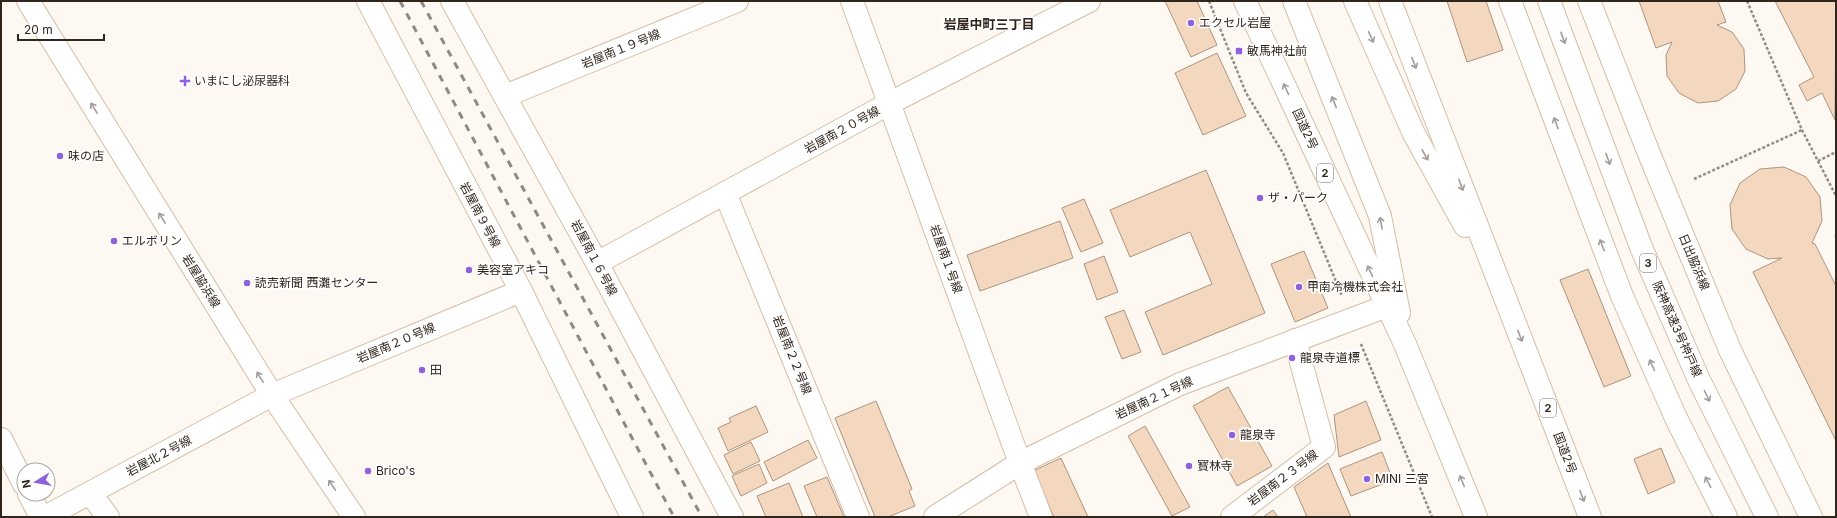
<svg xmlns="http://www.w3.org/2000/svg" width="1837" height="518" font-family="Inter,'Noto Sans JP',sans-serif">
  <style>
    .building { fill: #f3d7bf; stroke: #ad947d }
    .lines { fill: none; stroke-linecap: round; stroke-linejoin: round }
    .street-casing { stroke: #d6bda4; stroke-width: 24 }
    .secondary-casing { stroke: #d6bda4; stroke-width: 24 }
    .highway-casing { stroke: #d6bda4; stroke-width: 24 }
    .path { stroke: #948d85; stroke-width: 2.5; stroke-dasharray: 3 2; stroke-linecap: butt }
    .street { stroke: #fff; stroke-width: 22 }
    .secondary { stroke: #fff; stroke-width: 22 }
    .highway { stroke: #fff; stroke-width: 22 }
    .rail { stroke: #908981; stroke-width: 3; stroke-dasharray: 7 7; stroke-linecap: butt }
    .oneway { stroke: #a29d99 }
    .poi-dot { fill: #8f61db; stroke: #fff; stroke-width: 1.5 }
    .labels { text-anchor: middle; stroke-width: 3.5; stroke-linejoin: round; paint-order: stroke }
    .shield { fill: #fff; stroke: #6e6760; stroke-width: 1 }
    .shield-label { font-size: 11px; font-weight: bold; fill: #30261c }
    .poi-label { font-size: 12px; fill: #30261c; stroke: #fff; text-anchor: start }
    .street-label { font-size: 12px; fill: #30261c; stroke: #fff }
    .neighbourhood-label { font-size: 13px; font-weight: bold; fill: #30261c; stroke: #fff }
  </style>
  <rect width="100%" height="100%" fill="#fdf8f2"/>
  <g class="building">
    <path d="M 1165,1 L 1197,1 L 1217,45 L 1191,57 Z"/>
    <path d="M 1447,1 L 1486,1 L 1503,50 L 1467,62 Z"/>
    <path d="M 1639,1 L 1718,1 L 1726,22 L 1717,25 L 1732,32 L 1744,49 L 1745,71 L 1736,89 L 1718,101 L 1698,103 L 1679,93 L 1667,76 L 1666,55 L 1672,42 L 1656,48 Z"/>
    <path d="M 1775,1 L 1836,1 L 1835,120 L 1822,93 L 1807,101 L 1799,85 L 1814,77 Z"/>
    <path d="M 1217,53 L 1246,116 L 1203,135 L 1175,73 Z"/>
    <path d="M 1784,167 L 1806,177 L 1820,197 L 1822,221 L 1812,243 L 1815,244 L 1836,286 L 1836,441 L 1753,272 L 1782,258 L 1768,259 L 1746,249 L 1732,229 L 1730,205 L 1740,183 L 1760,169 Z"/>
    <path d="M 1206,170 L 1265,313 L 1163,355 L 1145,312 L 1212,284 L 1190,232 L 1130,257 L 1110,210 Z"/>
    <path d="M 1084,199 L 1103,243 L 1081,252 L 1062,208 Z"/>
    <path d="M 1060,221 L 1073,258 L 980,291 L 967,255 Z"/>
    <path d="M 1304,251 L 1328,308 L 1295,322 L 1271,264 Z"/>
    <path d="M 1104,256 L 1118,292 L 1097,300 L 1084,264 Z"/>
    <path d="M 1588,269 L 1631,376 L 1604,387 L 1560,280 Z"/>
    <path d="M 1124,310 L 1141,352 L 1122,359 L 1105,317 Z"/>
    <path d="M 1228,387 L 1272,466 L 1237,486 L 1193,406 Z"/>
    <path d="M 876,401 L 912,489 L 909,491 L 915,506 L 888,517 L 875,517 L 835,418 Z"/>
    <path d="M 1366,401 L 1381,440 L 1339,457 L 1334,415 Z"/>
    <path d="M 756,406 L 768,432 L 728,451 L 718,428 L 731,422 L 729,418 Z"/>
    <path d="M 1145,426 L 1190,507 L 1172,516 L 1128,436 Z"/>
    <path d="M 808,440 L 817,458 L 773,481 L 764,462 Z"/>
    <path d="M 751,442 L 760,461 L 733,474 L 724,455 Z"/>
    <path d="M 1661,448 L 1675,482 L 1648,494 L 1634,459 Z"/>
    <path d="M 1382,452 L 1393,480 L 1351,496 L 1340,469 Z"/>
    <path d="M 1061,458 L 1088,517 L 1054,517 L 1033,471 Z"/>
    <path d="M 1328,463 L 1351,517 L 1307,517 L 1294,487 Z"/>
    <path d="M 759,464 L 767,483 L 741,496 L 732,476 Z"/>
    <path d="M 827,477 L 844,517 L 817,517 L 804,486 Z"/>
    <path d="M 789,483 L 803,517 L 766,517 L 757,496 Z"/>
    <path d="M 1273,510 L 1278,517 L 1263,517 Z"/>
  </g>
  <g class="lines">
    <defs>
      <g id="street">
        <path d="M 368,1 L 521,291 L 632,517"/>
        <path d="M 452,1 L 597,263 L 732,517"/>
        <path d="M 852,1 L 1020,463 L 1041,517"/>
        <path d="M 505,96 L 737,1"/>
        <path d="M 725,193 L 858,517"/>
        <path d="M 597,263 L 890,103 L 1089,1"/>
        <path d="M 1,439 L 24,484"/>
        <path d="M 90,493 L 108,517"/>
        <path d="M 29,494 L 41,517"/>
        <path d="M 45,517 L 272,395 L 521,291"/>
        <path d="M 935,517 L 1020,463 L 1180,384 L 1387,306"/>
        <path d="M 1232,517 L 1324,447 L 1295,340"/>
      </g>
      <g id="secondary">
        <path d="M 28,1 L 272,395 L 354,517"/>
        <path d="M 1589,1 L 1648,151 L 1730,350 L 1811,517"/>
      </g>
      <g id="highway">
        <path d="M 1245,1 L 1405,344 L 1476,517"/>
        <path d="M 1294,1 L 1380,216 L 1399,313"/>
        <path d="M 1355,1 L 1414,134 L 1465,226"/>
        <path d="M 1390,1 L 1590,517"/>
        <path d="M 1510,1 L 1622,296 L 1676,418 L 1726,517"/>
        <path d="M 1549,1 L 1641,247 L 1699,380 L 1767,517"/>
      </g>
    </defs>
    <use href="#street" class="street-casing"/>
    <use href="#secondary" class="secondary-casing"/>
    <use href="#highway" class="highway-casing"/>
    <g class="path">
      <path d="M 1209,1 L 1246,93 L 1283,153 L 1342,296"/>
      <path d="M 1747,1 L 1802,130 L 1836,196"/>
      <path d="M 1818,161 L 1836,152"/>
      <path d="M 1694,179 L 1802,130"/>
      <path d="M 1836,234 L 1836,239"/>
      <path d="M 1361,344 L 1432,517"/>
    </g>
    <use href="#street" class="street"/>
    <use href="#secondary" class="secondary"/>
    <use href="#highway" class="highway"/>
    <g class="rail">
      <path d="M 400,1 L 674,517"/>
      <path d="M 421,1 L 702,517"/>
    </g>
  </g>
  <defs><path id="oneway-shaft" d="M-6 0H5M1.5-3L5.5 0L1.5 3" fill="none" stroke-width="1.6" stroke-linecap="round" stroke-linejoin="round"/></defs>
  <g class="oneway">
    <use href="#oneway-shaft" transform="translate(1371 37) rotate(66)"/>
    <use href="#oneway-shaft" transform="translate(1563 38) rotate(70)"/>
    <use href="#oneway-shaft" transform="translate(1414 63) rotate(69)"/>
    <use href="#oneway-shaft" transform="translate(1286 89) rotate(-115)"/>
    <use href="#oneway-shaft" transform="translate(1334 102) rotate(-112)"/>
    <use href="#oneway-shaft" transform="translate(94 108) rotate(-122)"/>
    <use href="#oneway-shaft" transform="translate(1556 123) rotate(-111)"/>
    <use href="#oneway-shaft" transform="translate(1425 155) rotate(61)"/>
    <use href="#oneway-shaft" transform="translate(1608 159) rotate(70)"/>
    <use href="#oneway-shaft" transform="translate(1461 185) rotate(69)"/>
    <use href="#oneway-shaft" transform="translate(162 218) rotate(-122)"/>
    <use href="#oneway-shaft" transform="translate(1381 223) rotate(-101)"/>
    <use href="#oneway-shaft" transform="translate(1602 245) rotate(-111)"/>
    <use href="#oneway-shaft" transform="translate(1370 271) rotate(-115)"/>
    <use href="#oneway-shaft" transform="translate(1520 336) rotate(69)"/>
    <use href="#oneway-shaft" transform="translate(1652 365) rotate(-114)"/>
    <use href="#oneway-shaft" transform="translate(260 377) rotate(-122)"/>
    <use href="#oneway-shaft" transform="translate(1707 396) rotate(64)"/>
    <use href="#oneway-shaft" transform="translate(1462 481) rotate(-112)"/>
    <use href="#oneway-shaft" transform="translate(1708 482) rotate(-117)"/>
    <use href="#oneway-shaft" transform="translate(332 485) rotate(-124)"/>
    <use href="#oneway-shaft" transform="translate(1582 496) rotate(69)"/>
  </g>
  <g class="poi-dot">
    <circle cx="1191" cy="23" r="4"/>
    <rect x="1235" y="47" width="8" height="8" rx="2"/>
    <path d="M183 75h4v4h4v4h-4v4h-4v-4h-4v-4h4z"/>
    <circle cx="60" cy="156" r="4"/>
    <circle cx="1260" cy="198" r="4"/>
    <circle cx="114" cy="241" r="4"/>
    <circle cx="469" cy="270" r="4"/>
    <circle cx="247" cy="283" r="4"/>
    <circle cx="1299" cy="287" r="4"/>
    <circle cx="1292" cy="358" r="4"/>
    <circle cx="422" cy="370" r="4"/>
    <circle cx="1232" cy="435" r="4"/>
    <circle cx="1189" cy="466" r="4"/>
    <circle cx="368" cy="471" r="4"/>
    <circle cx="1367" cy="479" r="4"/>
  </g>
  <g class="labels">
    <g class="shield">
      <rect x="1317" y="164" width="16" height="18" rx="3"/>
      <rect x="1640" y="254" width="16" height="18" rx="3"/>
      <rect x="1540" y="399" width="16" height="18" rx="3"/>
    </g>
    <g class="shield-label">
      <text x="1325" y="177">2</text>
      <text x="1648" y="267">3</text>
      <text x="1548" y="412">2</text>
    </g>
    <g class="poi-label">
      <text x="1199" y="27">エクセル岩屋</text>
      <text x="1247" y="55">敏馬神社前</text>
      <text x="194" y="85">いまにし泌尿器科</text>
      <text x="68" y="160">味の店</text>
      <text x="1268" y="202">ザ・パーク</text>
      <text x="122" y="245">エルボリン</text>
      <text x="477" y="274">美容室アキコ</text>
      <text x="255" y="287">読売新聞 西灘センター</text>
      <text x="1307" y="291">甲南冷機株式会社</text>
      <text x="1300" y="362">龍泉寺道標</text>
      <text x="430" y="374">田</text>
      <text x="1240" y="439">龍泉寺</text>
      <text x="1197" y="470">寳林寺</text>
      <text x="376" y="475">Brico's</text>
      <text x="1375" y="483">MINI 三宮</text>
    </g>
    <g class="street-label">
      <text transform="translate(621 49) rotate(-22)" y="4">岩屋南１９号線</text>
      <text transform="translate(1305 129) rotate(65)" y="4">国道2号</text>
      <text transform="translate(842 130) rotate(-29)" y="4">岩屋南２０号線</text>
      <text transform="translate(480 215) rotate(62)" y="4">岩屋南９号線</text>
      <text transform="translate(594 258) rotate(62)" y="4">岩屋南１６号線</text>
      <text transform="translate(946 259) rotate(70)" y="4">岩屋南１号線</text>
      <text transform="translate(1694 262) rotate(67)" y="4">日出脇浜線</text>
      <text transform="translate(201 281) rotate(58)" y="4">岩屋脇浜線</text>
      <text transform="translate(1677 329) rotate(66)" y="4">阪神高速3号神戸線</text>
      <text transform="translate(396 343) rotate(-23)" y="4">岩屋南２０号線</text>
      <text transform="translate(792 355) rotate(68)" y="4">岩屋南２２号線</text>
      <text transform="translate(1154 398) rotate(-25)" y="4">岩屋南２１号線</text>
      <text transform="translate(1565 453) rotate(69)" y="4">国道2号</text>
      <text transform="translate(159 456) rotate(-28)" y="4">岩屋北２号線</text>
      <text transform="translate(1283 478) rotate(-37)" y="4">岩屋南２３号線</text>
    </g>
    <g class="neighbourhood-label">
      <text x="989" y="29">岩屋中町三丁目</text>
    </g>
  </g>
  <rect width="1837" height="518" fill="none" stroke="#30261c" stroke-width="4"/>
  <g transform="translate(36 482) rotate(259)"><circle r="19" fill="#ffffff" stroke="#aca8a4"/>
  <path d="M0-3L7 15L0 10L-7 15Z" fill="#8f61db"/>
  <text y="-6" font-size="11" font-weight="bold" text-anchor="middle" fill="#30261c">N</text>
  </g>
  <path d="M18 34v6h86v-6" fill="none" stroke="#30261c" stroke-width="2"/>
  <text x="24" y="34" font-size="12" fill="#30261c" stroke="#ffffff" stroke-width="3" paint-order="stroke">20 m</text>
</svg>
